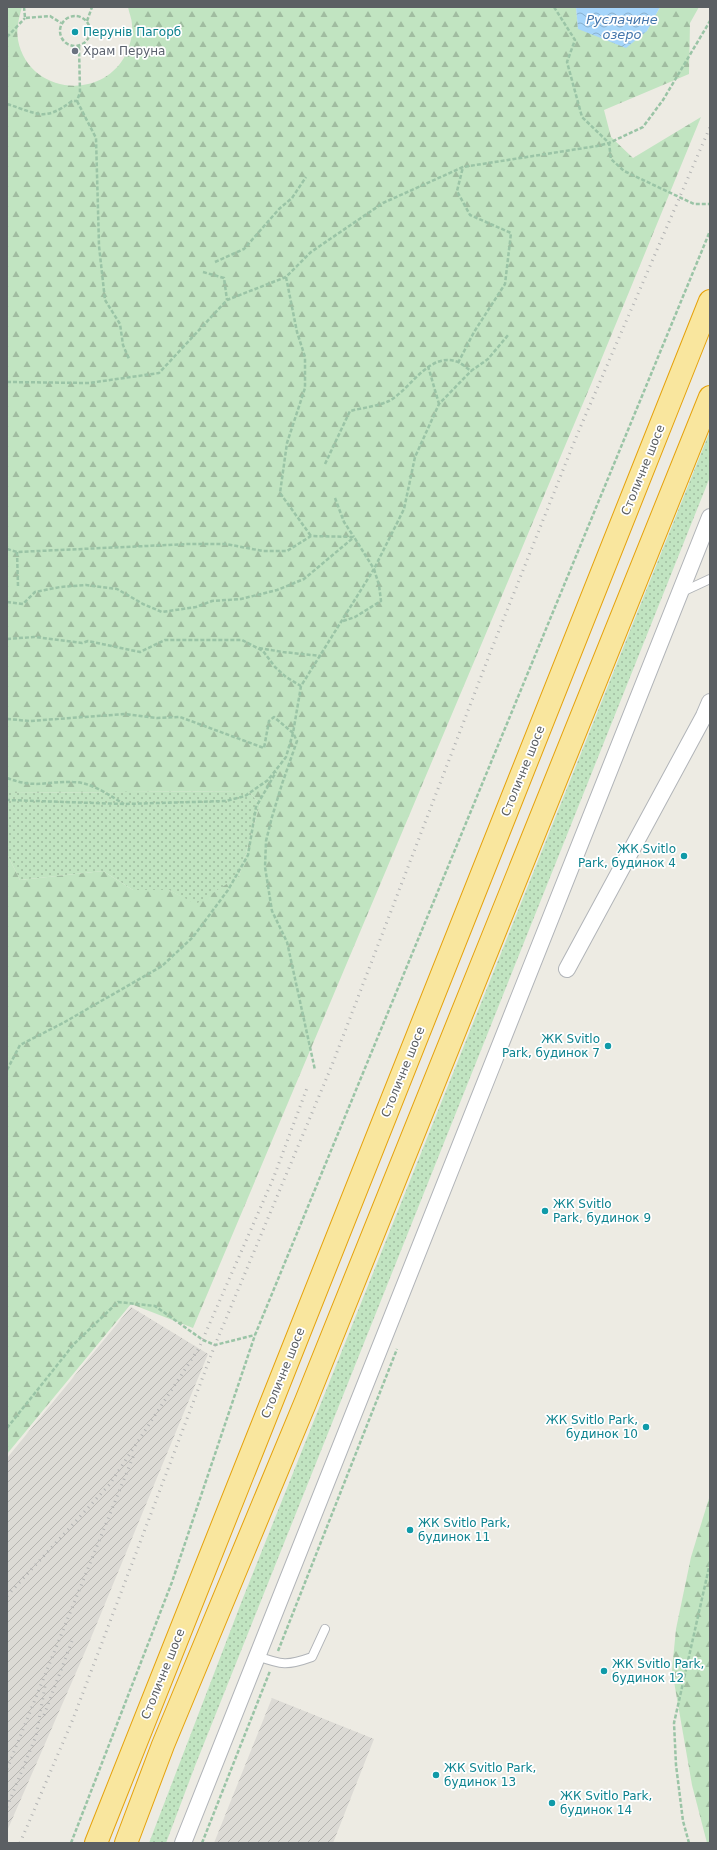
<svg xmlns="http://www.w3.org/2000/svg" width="717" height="1850" font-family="'DejaVu Sans',sans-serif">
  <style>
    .industrial { fill: url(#industrial-furrows) }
    .grass { fill: url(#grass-dots) }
    .forest { fill: url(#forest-firs) }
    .water { fill: url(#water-waves) }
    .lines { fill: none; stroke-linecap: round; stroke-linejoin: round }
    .service-casing { stroke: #b1b4b8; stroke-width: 10 }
    .minor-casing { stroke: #b1b4b8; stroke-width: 18 }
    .trunk-casing { stroke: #e5a20c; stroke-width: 24 }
    .path { stroke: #9ac4a6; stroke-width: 2.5; stroke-dasharray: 4 2; stroke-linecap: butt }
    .service { stroke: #fff; stroke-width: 8 }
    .minor { stroke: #fff; stroke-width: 16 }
    .trunk { stroke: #f9e69e; stroke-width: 22 }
    .rail { stroke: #b2b3b3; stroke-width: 3; stroke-dasharray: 1 5; stroke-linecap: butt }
    .culture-dot { fill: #0f9aa8; stroke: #fff; stroke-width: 1.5 }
    .worship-dot { fill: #6b7280; stroke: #fff; stroke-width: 1.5 }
    .labels { text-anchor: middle; stroke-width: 3.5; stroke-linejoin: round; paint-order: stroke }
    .culture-label { font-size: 12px; fill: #0d838f; stroke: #fff; text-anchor: start }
    .worship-label { font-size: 12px; fill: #5b616d; stroke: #fff; text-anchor: start }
    .street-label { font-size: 12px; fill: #5b5f63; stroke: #fff }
    .water-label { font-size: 13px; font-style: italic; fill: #4476ac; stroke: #fff }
  </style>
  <defs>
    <pattern id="industrial-furrows" width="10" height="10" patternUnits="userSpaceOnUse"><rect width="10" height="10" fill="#dcdad5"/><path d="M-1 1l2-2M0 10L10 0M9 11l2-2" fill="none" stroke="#b5b4b0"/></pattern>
    <pattern id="grass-dots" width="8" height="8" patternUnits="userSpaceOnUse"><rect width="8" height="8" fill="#c1e4c1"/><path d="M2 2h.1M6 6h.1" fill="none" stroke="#a0bca0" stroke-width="1.8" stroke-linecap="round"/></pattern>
    <pattern id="forest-firs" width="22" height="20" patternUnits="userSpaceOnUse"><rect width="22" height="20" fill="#c1e4c1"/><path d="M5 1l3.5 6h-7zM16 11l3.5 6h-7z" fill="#a0bca0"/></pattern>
    <pattern id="water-waves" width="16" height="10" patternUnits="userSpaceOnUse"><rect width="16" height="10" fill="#a6d5fa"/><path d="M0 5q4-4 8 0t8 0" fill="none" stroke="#8ab0ce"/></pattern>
  </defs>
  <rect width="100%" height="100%" fill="#edebe3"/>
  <g class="industrial">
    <path d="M 131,1307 L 208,1354 L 88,1645 L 7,1831 L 7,1458 Z"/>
    <path d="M 272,1698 L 374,1739 L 333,1843 L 214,1843 Z"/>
  </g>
  <g class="grass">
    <path d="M 710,431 L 710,477 L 195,1766 L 166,1843 L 149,1843 L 243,1598 Z"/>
    <path d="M 249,791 L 260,805 L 239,876 L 196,905 L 169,890 L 133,890 L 103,871 L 20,880 L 7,854 L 7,793 Z"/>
  </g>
  <g class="forest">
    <path d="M 7,7 L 22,7 C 19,18 16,28 18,40 C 28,94 102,102 126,54 C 130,45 133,35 132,25 C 132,19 129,13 128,7 L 576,7 L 578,29 L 647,31 L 660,7 L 699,7 L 690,23 L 689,74 L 604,110 L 611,137 L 633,158 L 701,117 L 592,382 L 193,1328 L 131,1304 L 7,1454 L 7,854 L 20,880 L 103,871 L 133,890 L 169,890 L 196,904 L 239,876 L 260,805 L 249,791 L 7,793 Z"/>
    <path d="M 710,1495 L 710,1843 L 707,1843 L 692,1785 L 672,1670 L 676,1629 L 691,1557 Z"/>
  </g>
  <path class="water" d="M 576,7 L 660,7 L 647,31 L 626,48 L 578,29 Z"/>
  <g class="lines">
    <defs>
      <g id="service">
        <path d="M 682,592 L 710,579"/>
        <path d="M 257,1656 C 282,1665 287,1666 312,1657 L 325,1629"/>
      </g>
      <g id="minor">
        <path d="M 567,969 L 704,716 L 710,702"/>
        <path d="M 183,1843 L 710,517"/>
      </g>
      <g id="trunk">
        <path d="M 96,1843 L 710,301"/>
        <path d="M 126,1843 L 163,1745 L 306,1401 L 710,397"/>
      </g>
    </defs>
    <use href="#service" class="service-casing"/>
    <use href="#minor" class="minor-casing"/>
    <use href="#trunk" class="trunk-casing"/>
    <g class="path">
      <path d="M 24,7 L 25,18 L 50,16 L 61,23"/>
      <path d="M 554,7 L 575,40 L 567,62 L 582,117 L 609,143 L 611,159 L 624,171 L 694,204 L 710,204"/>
      <circle cx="75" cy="31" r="15"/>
      <path d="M 87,21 L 92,7"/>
      <path d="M 7,37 L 25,18"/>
      <path d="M 77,101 L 96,138 L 99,246 L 105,300 L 120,324 L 123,345 L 129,359"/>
      <path d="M 7,104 C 39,114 44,122 72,101 L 77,101 L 80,92 L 79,46"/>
      <path d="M 215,262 L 244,249 L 279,209 L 292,198 L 306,177"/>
      <path d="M 203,272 L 224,278 L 227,300"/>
      <path d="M 286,277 L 297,332 L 305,357 L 305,388 L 287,443 L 280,493 L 311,536"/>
      <path d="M 458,363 L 474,332 L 505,284 L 511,233 L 470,215 L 457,191 L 463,167"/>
      <path d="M 428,366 L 439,404"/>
      <path d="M 7,382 L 89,383 L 159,373 L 227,300 L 286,277 L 311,252 L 383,203 L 463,167 L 597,146 L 609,143 L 643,127 L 663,100 L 710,21"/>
      <path d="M 325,464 L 350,411 C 362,408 378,406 389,401 C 411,389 429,351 458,362 C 462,364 467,368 471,371 L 488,359 L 509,334"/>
      <path d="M 335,498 L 344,522 L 354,537"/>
      <path d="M 7,549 L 17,552 L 189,544 L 226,544 L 263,551 L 287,551 L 311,536 L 354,537 L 374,569 L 301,686 L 293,733 L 286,757 L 268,780 L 245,796 L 226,801 L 124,804 L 7,800"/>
      <path d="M 17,552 L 18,586"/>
      <path d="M 7,602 L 23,604 L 35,592 L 60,587 L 86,585 L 117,589 L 143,604 L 162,612 L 196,607 L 212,601 L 241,599 L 277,590 L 304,579 L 353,538"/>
      <path d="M 343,621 L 355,617 L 381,601 L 379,585 L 374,569 L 404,509 L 415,457 L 439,404 L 471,371"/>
      <path d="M 7,639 L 34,637 L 82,643 L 88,641 L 140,652 L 165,640 L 242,640 L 263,651 L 275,667 L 286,677 L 301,686"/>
      <path d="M 259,648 L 283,652 L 321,656"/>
      <path d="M 7,719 L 30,721 L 125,714 L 157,718 L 180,717 L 264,748 L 269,721 L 274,717 L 293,733 L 297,741 L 282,784 L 272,817 L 266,841 L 265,867 L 272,911 L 287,942 L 315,1070"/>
      <path d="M 7,778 C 36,789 46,781 73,782 C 91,782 109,795 124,804"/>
      <path d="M 7,1070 L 20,1045 L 63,1023 L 162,966 L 193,937 L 228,890 L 248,855 L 256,807 L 276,772"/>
      <path d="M 7,1428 L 74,1344 L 118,1302 L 155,1306 L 203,1340 L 215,1345 L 255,1335"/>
      <path d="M 278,1651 L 397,1349"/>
      <path d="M 71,1843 L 172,1582 L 255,1335 L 710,231"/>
      <path d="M 202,1843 L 270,1671"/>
      <path d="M 689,1843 L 683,1821 L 676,1765 L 674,1723 L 710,1563"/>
    </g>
    <use href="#service" class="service"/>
    <use href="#minor" class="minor"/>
    <use href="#trunk" class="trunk"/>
    <g class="rail">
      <path d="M 7,1596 L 110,1484 L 199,1348 L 273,1179 L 307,1088"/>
      <path d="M 44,1715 L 72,1641"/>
      <path d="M 7,1769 L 135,1452"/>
      <path d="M 7,1807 L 36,1736 L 45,1686"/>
      <path d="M 20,1843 L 73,1719 L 215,1345 L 332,1065 L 492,648 L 577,435 L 710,127"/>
    </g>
  </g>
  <g class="culture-dot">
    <circle cx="75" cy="32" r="4"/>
    <circle cx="684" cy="856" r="4"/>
    <circle cx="608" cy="1046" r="4"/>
    <circle cx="545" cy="1211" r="4"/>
    <circle cx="646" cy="1427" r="4"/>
    <circle cx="410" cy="1530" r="4"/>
    <circle cx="604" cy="1671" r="4"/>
    <circle cx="436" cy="1775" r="4"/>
    <circle cx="552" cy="1803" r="4"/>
  </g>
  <circle class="worship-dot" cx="75" cy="51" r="4"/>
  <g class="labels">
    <g class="culture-label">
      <text x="83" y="36">Перунів Пагорб</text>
      <text x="676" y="853" text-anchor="end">ЖК Svitlo<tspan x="676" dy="14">Park, будинок 4</tspan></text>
      <text x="600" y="1043" text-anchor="end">ЖК Svitlo<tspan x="600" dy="14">Park, будинок 7</tspan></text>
      <text x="553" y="1208">ЖК Svitlo<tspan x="553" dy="14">Park, будинок 9</tspan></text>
      <text x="638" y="1424" text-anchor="end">ЖК Svitlo Park,<tspan x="638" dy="14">будинок 10</tspan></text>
      <text x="418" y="1527">ЖК Svitlo Park,<tspan x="418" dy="14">будинок 11</tspan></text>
      <text x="612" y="1668">ЖК Svitlo Park,<tspan x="612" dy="14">будинок 12</tspan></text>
      <text x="444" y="1772">ЖК Svitlo Park,<tspan x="444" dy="14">будинок 13</tspan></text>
      <text x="560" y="1800">ЖК Svitlo Park,<tspan x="560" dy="14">будинок 14</tspan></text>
    </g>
    <g class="worship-label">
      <text x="83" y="55">Храм Перуна</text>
    </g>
    <g class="street-label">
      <text transform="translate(643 470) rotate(-68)" y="4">Столичне шосе</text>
      <text transform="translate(523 771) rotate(-68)" y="4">Столичне шосе</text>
      <text transform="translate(403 1072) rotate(-68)" y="4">Столичне шосе</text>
      <text transform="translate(283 1373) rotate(-68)" y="4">Столичне шосе</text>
      <text transform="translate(163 1674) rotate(-68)" y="4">Столичне шосе</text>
    </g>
    <g class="water-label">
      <text x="622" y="24">Руслачине<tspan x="622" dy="15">озеро</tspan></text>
    </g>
  </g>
  <rect width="717" height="1850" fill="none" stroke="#5b5f63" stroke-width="16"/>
</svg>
